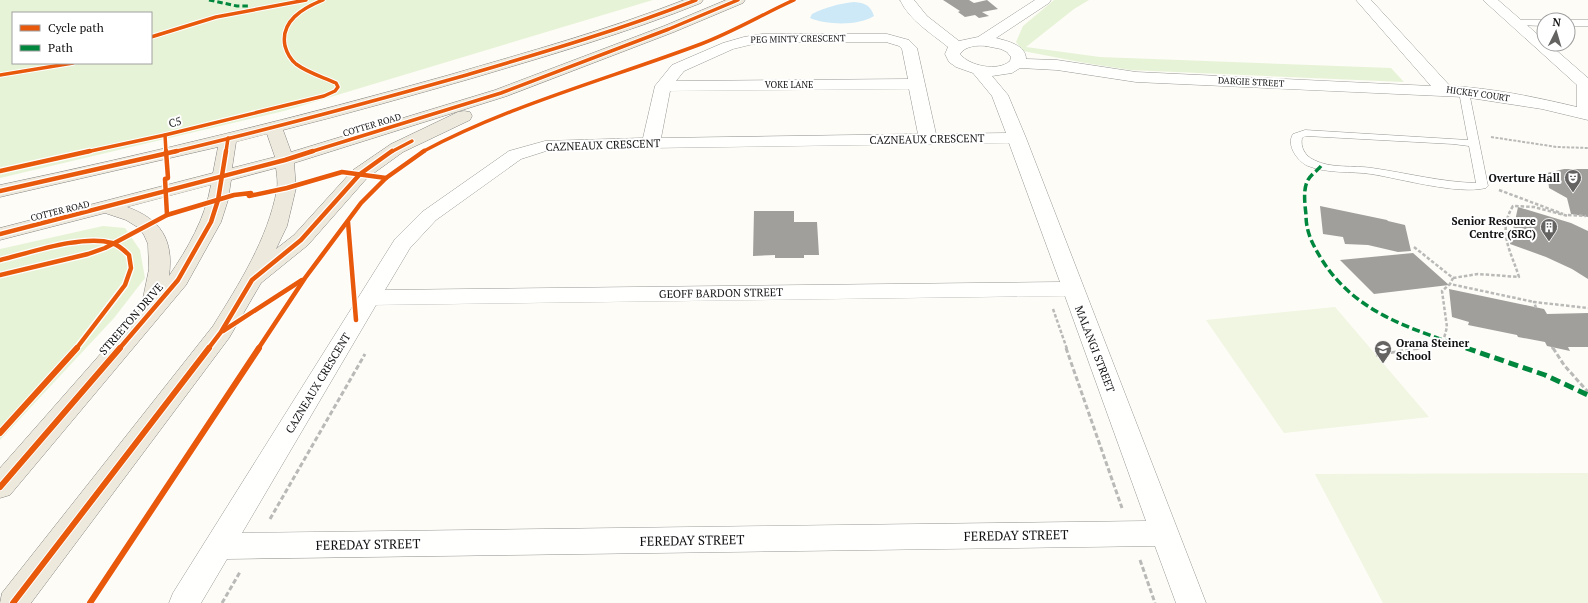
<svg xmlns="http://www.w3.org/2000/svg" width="1588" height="603" font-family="'PT Serif',serif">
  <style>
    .green { fill: #e7f3d7; fill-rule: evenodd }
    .pitch { fill: #f0f6e1 }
    .water { fill: #cde8f7 }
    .building { fill: #a19f9c }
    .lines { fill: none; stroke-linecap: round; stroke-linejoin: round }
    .lane-casing { stroke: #979795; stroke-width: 1 }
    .street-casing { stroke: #979795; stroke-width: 1 }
    .primary-casing { stroke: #858482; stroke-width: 1 }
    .path-far2 { stroke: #b9b9b8; stroke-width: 2; stroke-dasharray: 3 1.5; stroke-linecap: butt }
    .path-far1 { stroke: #b9b9b8; stroke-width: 2.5; stroke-dasharray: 3.5 2; stroke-linecap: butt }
    .path { stroke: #b9b9b8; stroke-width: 3; stroke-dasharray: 5 2.5; stroke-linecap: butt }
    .lane { fill: #fffffe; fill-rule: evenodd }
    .street { fill: #fffffe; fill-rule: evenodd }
    .primary { fill: #ede9dc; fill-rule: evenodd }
    .quiet-far2 { stroke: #00873e; stroke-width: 3; stroke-dasharray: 5.5 3; stroke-linecap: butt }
    .quiet-far1 { stroke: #00873e; stroke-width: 3.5; stroke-dasharray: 8 3.5; stroke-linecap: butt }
    .quiet { stroke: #00873e; stroke-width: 5; stroke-dasharray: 10 5; stroke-linecap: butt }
    .cycleway-far2-casing { stroke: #fff; stroke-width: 5.5 }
    .cycleway-far1-casing { stroke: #fff; stroke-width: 7 }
    .cycleway-casing { stroke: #fff; stroke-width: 8 }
    .cycleway-far2 { stroke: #e8590c; stroke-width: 3.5 }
    .cycleway-far1 { stroke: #e8590c; stroke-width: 4.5 }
    .cycleway { stroke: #e8590c; stroke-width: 6 }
    .labels { text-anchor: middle; stroke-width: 4; stroke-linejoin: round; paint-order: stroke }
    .far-street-label { font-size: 9px; fill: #111; stroke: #fff }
    .street-label { font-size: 11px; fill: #111; stroke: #fff }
    .poi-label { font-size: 11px; font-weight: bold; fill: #111; stroke: #fff; text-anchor: end }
    .near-street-label { font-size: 13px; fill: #111; stroke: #fff }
  </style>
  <rect width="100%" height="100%" fill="#fdfcf7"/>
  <g class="green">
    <path d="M 0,0 L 653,0 L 284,111 L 0,178 ZM 13,13 L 151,13 L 151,63 L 13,63 Z"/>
    <path d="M 1054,0 L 1089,0 L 1074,9 L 1026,47 L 1100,57 L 1391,68 L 1404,82 L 1130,70 L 1085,63 L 1023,51 L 1016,42 L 1023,26 Z"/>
    <path d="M 103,226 L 125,228 L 140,250 L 145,278 L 114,318 L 0,440 L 0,249 Z"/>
  </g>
  <g class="pitch">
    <path d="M 1335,307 L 1429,417 L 1284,433 L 1206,320 Z"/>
    <path d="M 1588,473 L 1588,603 L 1383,603 L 1315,474 Z"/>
  </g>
  <path class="water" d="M 854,2 C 865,3 870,5 874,16 C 859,26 826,25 810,18 L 812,14 C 826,7 838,4 854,2 Z"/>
  <g class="building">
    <path d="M 943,0 L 969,0 L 974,3 L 987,0 L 998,9 L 982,12 L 989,16 L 979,18 L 975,15 L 965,17 L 958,12 L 960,11 Z"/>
    <path d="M 1564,169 L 1588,169 L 1588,217 L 1571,214 L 1567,198 L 1549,188 L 1548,178 L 1543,174 Z"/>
    <path d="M 1320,206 L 1387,220 L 1388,221 L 1405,225 L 1411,251 L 1398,252 L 1368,245 L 1345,244 L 1343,237 L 1323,234 Z"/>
    <path d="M 1518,207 L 1571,223 L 1588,231 L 1588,279 L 1572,269 L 1546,257 L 1510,244 Z"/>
    <path d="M 754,211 L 794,211 L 794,222 L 817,222 L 819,255 L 804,255 L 804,258 L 775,258 L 775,255 L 753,256 Z"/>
    <path d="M 1413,253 L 1449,285 L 1374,294 L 1340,260 Z"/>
    <path d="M 1449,289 L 1544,309 L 1547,314 L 1588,313 L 1588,347 L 1568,347 L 1570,351 L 1547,346 L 1545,342 L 1518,337 L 1517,335 L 1468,325 L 1469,322 L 1452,317 Z"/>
  </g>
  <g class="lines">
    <defs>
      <g id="lane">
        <path d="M 1516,20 L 1544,20 L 1544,26 L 1513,25 L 1512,23 L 1513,21 Z"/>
        <rect x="1568" y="20" width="20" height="6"/>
        <path d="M 1464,89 L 1469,92 L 1488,186 L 1486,188 C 1458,195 1402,179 1371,174 C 1351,171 1328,174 1308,166 C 1297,161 1286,145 1293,134 L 1305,130 L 1468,140 L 1459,92 ZM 1306,136 L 1453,144 L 1469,146 L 1476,183 C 1441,182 1407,173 1372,168 C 1354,165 1331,169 1314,160 C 1305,156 1300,147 1302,138 Z"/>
      </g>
      <path id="street" d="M 900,0 L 914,0 L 927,16 L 959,41 L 978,37 L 1035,0 L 1051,0 L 1049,3 L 996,38 C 1007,41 1026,45 1026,59 L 1057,60 L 1136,72 L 1431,86 L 1356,0 L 1371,0 L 1450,86 C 1492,88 1535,97 1577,107 L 1577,85 L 1483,0 L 1498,0 L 1544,40 L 1544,44 L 1549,44 L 1588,78 L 1588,120 L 1542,109 L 1464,97 L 1136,82 L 1057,70 L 1020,68 L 1012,73 L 992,76 L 1008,95 L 1026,138 L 1206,603 L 1176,603 L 1155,546 L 227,559 L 201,603 L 169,603 L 173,593 L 395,239 L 422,212 L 509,151 L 545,141 L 643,138 L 655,86 L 672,65 L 723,43 L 744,37 L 762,34 L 887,34 L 909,40 L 917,48 L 936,134 L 1006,133 L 992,96 L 973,73 L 956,67 L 949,62 L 945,54 L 948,47 C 931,33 910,21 900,0 ZM 762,42 L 886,42 L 899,46 L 902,49 L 908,79 L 676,81 L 684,71 L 733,49 ZM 986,46 L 1001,49 L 1007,52 L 1011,57 L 1010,61 C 998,72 969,66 960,54 C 965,46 977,45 986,46 ZM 909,89 L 918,134 L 661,138 L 670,91 ZM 1009,143 L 1060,282 L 385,290 L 410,248 L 436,220 L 521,159 L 546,151 L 578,149 ZM 1065,296 L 1146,521 L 242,533 L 376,305 Z"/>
      <path id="primary" d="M 684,0 L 703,0 L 701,3 C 627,33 550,55 473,78 C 410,96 347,114 283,130 L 291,152 L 495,90 L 664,26 L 726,0 L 745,0 L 743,3 L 674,32 L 507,96 L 294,163 L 296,188 L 287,226 L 276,249 L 294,235 L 353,170 L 391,144 L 458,112 L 464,111 L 470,112 L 472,116 L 470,120 L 403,152 L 367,178 L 308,245 L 261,283 L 229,338 L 31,603 L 0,603 L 2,593 L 213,326 C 239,284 268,239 277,189 C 278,183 277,175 276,168 L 231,180 L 228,200 L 221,222 L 186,285 L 10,495 L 0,498 L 0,468 L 141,308 L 149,269 L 148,244 L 144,235 L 139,228 L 126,220 L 105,213 L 0,240 L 0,228 L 213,173 L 218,147 L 0,197 L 0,185 C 152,153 300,117 449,75 C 528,52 607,30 684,0 ZM 267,134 L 275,157 L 232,168 L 236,142 ZM 211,185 C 205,219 188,248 169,276 C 174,240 161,219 127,207 Z"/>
    </defs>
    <use href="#lane" class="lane-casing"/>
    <use href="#street" class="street-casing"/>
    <use href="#primary" class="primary-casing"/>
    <path class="path-far2" d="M 1491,137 L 1557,147 L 1588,148"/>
    <g class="path-far1">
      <path d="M 1499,190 L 1563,214"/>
      <path d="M 1568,215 L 1586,216"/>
      <path d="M 1414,247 L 1453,278 L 1450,284"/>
      <path d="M 1453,278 L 1478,274 L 1519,277 C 1511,251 1497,232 1513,206 L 1534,207 L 1568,216"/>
      <path d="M 1536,308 L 1534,302 L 1588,308"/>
      <path d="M 1053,309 L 1067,349"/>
      <path d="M 1552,347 L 1553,349"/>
      <path d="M 1416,349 L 1443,342 L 1447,327 L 1442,291 L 1450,284 L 1534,302"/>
    </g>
    <g class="path">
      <path d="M 1066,348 L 1122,508"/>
      <path d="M 1553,348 L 1564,365 L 1588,392"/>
      <path d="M 1376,355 L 1420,348"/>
      <path d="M 270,519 L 365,354"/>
      <path d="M 1140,560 L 1155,603"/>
      <path d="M 222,603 L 240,572"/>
    </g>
    <use href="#lane" class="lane"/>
    <use href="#street" class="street"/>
    <use href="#primary" class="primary"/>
    <path class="quiet-far2" d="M 209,0 L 237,6 L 249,6"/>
    <path class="quiet-far1" d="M 1321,166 C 1317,171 1309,176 1307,182 C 1303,191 1305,205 1306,215 C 1306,233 1313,245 1322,260 C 1356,314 1413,329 1469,349"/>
    <path class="quiet" d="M 1466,348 L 1545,375 L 1588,395"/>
    <defs>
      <g id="cycleway-far2">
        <path d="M 151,37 L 216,17 L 306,0"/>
        <path d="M 0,75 L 73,63"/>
        <path d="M 165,135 L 166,152"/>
        <path d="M 86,152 L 165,135 L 324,96 L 335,91 L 338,87 L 336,83 C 323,77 308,73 296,64 C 291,60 287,53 285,46 C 280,21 303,8 323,0"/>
        <path d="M 173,152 C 270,129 367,103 463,76 C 541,53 620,30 696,0"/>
        <path d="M 226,152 L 228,138"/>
        <path d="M 310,152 L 501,93 L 669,29 L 738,0"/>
        <path d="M 391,152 L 412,141"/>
        <path d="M 422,152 C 510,105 608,79 701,44 C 733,32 763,14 794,0"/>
      </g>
      <g id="cycleway-far1">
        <path d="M 166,151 L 168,178 L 165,179 L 167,215"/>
        <path d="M 0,171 L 90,151"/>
        <path d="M 0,191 L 177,151"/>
        <path d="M 348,222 L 356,320"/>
        <path d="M 0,234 L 285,160 L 313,151"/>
        <path d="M 0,260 C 29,253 83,234 112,243 C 118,245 124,250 129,255 L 131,268 L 125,285 L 76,349"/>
        <path d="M 0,275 L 88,254 L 105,248 L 167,215 L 234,195 L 251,193 L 249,196 L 287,188 L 342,172 L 386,178"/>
        <path d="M 223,331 L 302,280"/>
        <path d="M 119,349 L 178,280 L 211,222 L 218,200 L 226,151"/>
        <path d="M 208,349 L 221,332 L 252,280 L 301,240 L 360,174 L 392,151"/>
        <path d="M 258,349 L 305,278 L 361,203 L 386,178 L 424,151"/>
      </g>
      <g id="cycleway">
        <path d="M 0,433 L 77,348"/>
        <path d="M 0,487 L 120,348"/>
        <path d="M 13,603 L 209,348"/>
        <path d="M 90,603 L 259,348"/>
      </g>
    </defs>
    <use href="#cycleway-far2" class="cycleway-far2-casing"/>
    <use href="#cycleway-far1" class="cycleway-far1-casing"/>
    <use href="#cycleway" class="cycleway-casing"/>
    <use href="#cycleway-far2" class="cycleway-far2"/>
    <use href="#cycleway-far1" class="cycleway-far1"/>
    <use href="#cycleway" class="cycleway"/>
  </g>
  <defs>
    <symbol id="theatre-pin" viewBox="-11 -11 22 30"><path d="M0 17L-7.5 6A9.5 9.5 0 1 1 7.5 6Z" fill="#646362" stroke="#fff"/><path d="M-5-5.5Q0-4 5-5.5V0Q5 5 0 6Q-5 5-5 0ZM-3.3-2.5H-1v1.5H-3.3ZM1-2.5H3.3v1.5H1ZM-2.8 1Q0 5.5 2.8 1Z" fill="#fff"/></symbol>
    <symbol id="building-pin" viewBox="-11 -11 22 30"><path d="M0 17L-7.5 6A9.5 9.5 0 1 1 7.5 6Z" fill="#646362" stroke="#fff"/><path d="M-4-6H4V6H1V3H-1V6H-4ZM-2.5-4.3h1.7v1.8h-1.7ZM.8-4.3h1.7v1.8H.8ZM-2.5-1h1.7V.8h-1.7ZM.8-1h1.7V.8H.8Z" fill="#fff"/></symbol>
    <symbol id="school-pin" viewBox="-11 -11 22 30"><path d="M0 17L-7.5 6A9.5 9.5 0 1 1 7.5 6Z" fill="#646362" stroke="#fff"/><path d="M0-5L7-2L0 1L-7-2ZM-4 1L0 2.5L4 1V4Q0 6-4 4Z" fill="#fff"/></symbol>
  </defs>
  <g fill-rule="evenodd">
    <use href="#theatre-pin" x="1563" y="168" width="20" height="27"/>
    <use href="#building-pin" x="1539" y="217" width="20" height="27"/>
    <use href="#school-pin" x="1373" y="339" width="20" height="27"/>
  </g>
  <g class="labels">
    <g class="far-street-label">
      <text transform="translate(798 39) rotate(-1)" y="3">PEG MINTY CRESCENT</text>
      <text transform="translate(1251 82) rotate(3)" y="3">DARGIE STREET</text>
      <text x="789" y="88">VOKE LANE</text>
      <text transform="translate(1478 94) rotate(8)" y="3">HICKEY COURT</text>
      <text transform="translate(372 125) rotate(-17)" y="3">COTTER ROAD</text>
      <text transform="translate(60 211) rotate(-14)" y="3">COTTER ROAD</text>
    </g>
    <g class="street-label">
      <text transform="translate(175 122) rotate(-14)" y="4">C5</text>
      <text transform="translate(927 139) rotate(-1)" y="4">CAZNEAUX CRESCENT</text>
      <text transform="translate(603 145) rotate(-2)" y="4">CAZNEAUX CRESCENT</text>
      <text transform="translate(721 293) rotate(-1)" y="4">GEOFF BARDON STREET</text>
      <text transform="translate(131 319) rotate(-49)" y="4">STREETON DRIVE</text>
      <text transform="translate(1095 349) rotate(69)" y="4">MALANGI STREET</text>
      <text transform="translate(318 383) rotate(-59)" y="4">CAZNEAUX CRESCENT</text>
    </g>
    <g class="poi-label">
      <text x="1560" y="182">Overture Hall</text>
      <text x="1536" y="225">Senior Resource<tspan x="1536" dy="13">Centre (SRC)</tspan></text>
      <text x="1396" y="347" text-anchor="start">Orana Steiner<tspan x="1396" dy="13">School</tspan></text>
    </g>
    <g class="near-street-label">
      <text transform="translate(1016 535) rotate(-1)" y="5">FEREDAY STREET</text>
      <text transform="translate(692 540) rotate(-1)" y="5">FEREDAY STREET</text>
      <text transform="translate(368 544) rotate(-1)" y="5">FEREDAY STREET</text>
    </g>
  </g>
  <rect x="12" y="12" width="140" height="52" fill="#ffffff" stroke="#a0a0a0"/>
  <rect x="20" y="25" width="20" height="6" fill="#e8590c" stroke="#a0a0a0"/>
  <text x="48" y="32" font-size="12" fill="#111111">Cycle path</text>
  <rect x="20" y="45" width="20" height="6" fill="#00873e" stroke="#a0a0a0"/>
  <text x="48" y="52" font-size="12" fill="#111111">Path</text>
  <g transform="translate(1556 32) rotate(5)"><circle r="19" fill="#ffffff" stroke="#a0a0a0"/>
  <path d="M0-3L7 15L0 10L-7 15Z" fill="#646362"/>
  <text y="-6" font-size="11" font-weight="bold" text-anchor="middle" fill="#111111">N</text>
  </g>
</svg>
